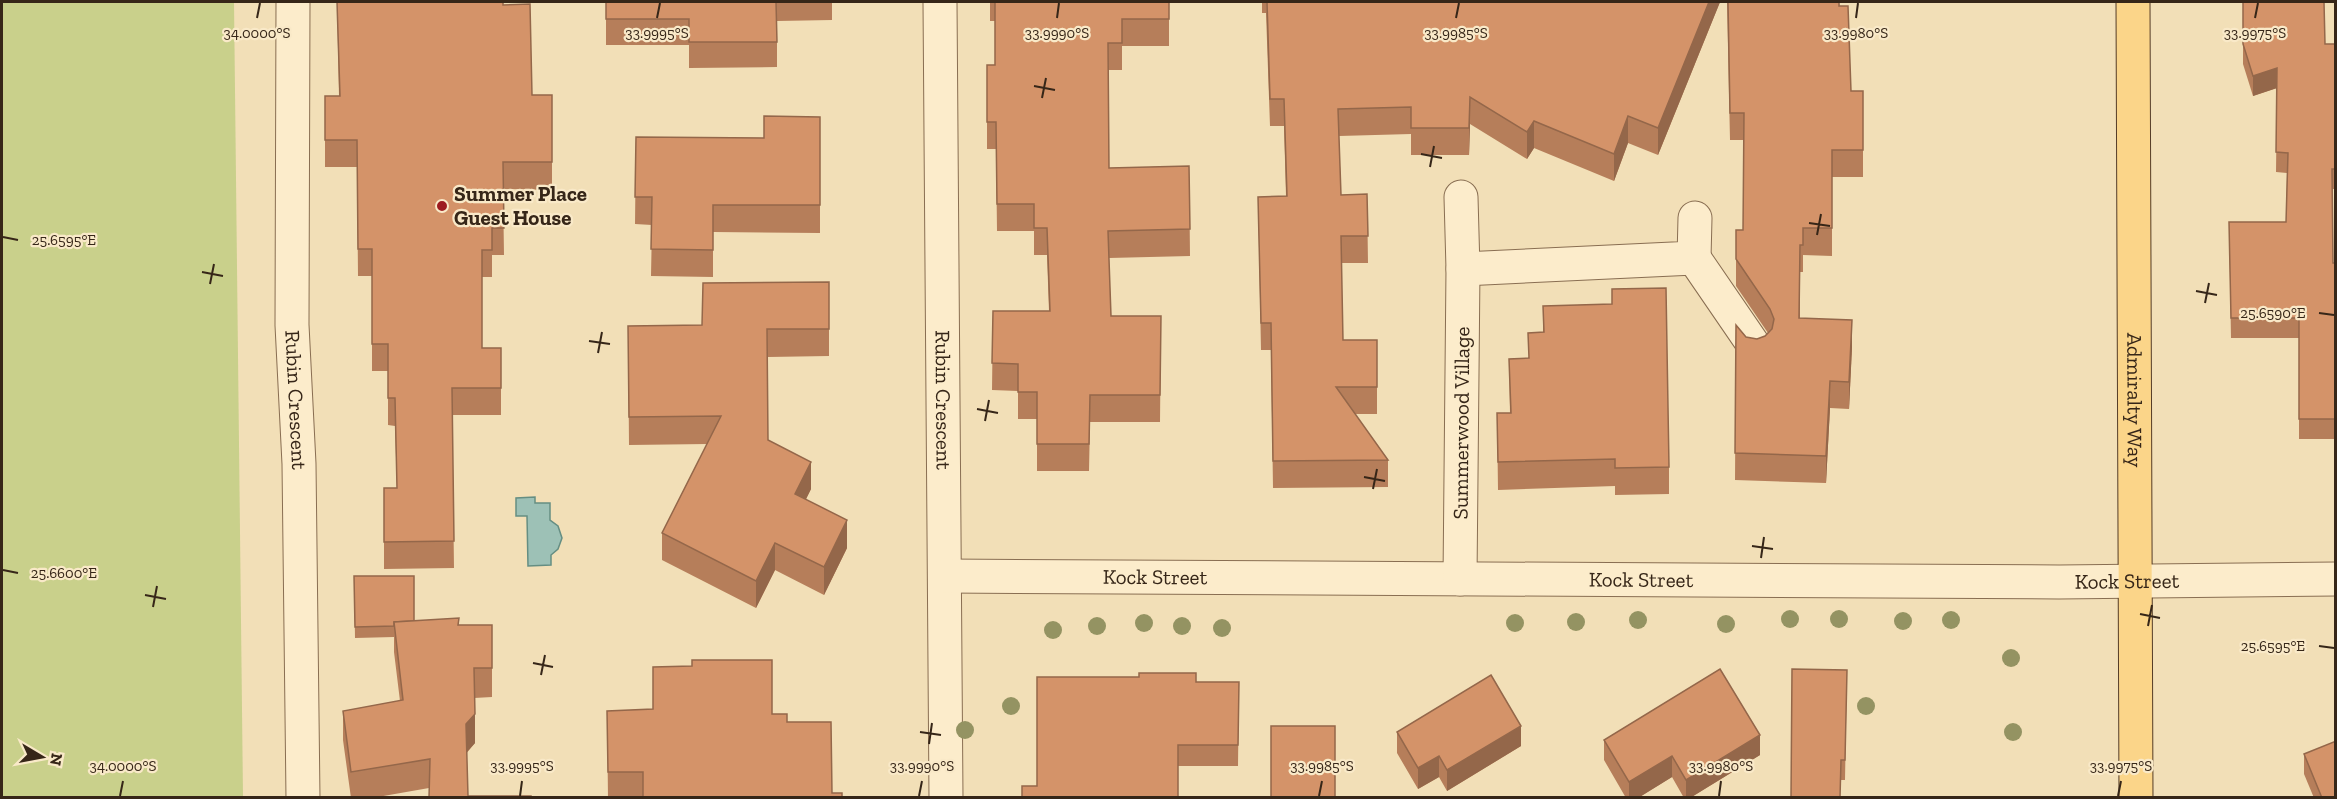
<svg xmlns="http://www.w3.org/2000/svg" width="2337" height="799" font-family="'Zilla Slab',serif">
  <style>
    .green { fill: #c9d08b }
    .water { fill: #9dc1b6; stroke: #658e83; stroke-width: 1.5 }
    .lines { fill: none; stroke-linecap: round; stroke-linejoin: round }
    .minor-casing { stroke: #896e52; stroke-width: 35 }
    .major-casing { stroke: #553c27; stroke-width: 35 }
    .minor { stroke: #fceccb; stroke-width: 33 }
    .major { stroke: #fbd589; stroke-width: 33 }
    .tree { fill: #949362 }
    .wall { fill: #b67e5a }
    .shaded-wall { fill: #94674a }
    .building { fill: #d49369; stroke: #94674a; stroke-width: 1.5 }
    .ticks { fill: none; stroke: #362618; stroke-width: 2 }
    .poi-dot { fill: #9d1c20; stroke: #f9e9c8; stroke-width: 2 }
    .labels { text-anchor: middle; stroke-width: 4.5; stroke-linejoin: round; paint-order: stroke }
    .poi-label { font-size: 21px; font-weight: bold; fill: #362618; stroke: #f9e9c8; text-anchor: start }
    .street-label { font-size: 21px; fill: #362618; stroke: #f9e9c8 }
    .ticks-label { font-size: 15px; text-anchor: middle; fill: #362618; stroke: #f9e9c8; stroke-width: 4.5; stroke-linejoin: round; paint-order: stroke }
  </style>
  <rect width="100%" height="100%" fill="#f2dfb7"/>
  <path class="green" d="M 2,2 L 234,2 L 243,797 L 2,797 Z"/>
  <path class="water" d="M 535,497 L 535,503 L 550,503 L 550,520 L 558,526 L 562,538 L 558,549 L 551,555 L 551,565 L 528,566 L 527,516 L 516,516 L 516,498 Z"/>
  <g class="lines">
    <defs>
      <g id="minor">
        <path id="s1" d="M 293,2 L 292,325 L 299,464 L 303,798"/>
        <path id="s2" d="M 940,2 L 946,798"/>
        <path d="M 1694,258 L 1755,347"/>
        <path d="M 1463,269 L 1694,258 L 1695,218"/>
        <path id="s3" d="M 945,576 L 2059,582 L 2336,579"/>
        <path id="s4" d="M 1460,579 L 1463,269 L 1461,197"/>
      </g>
      <g id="major">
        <path id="s5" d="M 2133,2 L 2136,798"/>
      </g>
    </defs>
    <use href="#minor" class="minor-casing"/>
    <use href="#major" class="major-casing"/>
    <use href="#minor" class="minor"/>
    <use href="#major" class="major"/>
  </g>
  <g class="tree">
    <circle cx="1790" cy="619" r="9"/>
    <circle cx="1839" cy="619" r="9"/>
    <circle cx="1638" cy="620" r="9"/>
    <circle cx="1951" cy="620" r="9"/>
    <circle cx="1903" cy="621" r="9"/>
    <circle cx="1576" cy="622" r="9"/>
    <circle cx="1144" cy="623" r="9"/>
    <circle cx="1515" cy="623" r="9"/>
    <circle cx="1726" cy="624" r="9"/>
    <circle cx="1097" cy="626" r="9"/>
    <circle cx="1182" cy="626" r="9"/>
    <circle cx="1222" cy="628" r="9"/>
    <circle cx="1053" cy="630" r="9"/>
    <circle cx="2011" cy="658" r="9"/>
    <circle cx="1011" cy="706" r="9"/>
    <circle cx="1866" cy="706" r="9"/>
    <circle cx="965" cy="730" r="9"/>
    <circle cx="2013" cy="732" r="9"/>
  </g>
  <g class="wall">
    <path d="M 337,2 L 503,5 L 532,95 L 552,95 L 552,190 L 503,189 L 504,255 L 492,255 L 492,277 L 482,277 L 482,348 L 501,348 L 501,415 L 452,415 L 454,568 L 384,569 L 384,488 L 397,488 L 395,426 L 388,425 L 388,371 L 372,371 L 372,276 L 358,276 L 357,167 L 325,167 L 325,96 L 339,96 Z"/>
    <path d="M 606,2 L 832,2 L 832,20 L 777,21 L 777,67 L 689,68 L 689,45 L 606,45 Z"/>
    <path d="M 990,2 L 1169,2 L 1169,46 L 1122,46 L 1122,70 L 1108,70 L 1109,168 L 1189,166 L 1190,256 L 1109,258 L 1111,316 L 1161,316 L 1160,422 L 1090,422 L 1089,471 L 1037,471 L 1037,419 L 1018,419 L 1018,391 L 992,390 L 993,311 L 1049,311 L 1047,255 L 1034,255 L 1034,231 L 997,231 L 996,149 L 987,149 L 987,65 L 995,65 L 995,21 L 990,21 Z"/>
    <path d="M 1262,2 L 1720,2 L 1658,155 L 1628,143 L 1614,181 L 1534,148 L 1527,159 L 1470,124 L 1469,155 L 1411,155 L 1411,134 L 1339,136 L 1341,195 L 1367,194 L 1368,263 L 1341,263 L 1343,340 L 1377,340 L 1377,414 L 1355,414 L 1388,460 L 1388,487 L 1273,488 L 1271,350 L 1261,350 L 1258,197 L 1286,196 L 1284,126 L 1270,126 L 1266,13 L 1262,13 Z"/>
    <path d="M 1727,2 L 1839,2 L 1851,91 L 1863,91 L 1863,177 L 1832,177 L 1832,256 L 1803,255 L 1803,272 L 1800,272 L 1800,318 L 1852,347 L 1849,409 L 1830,408 L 1826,483 L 1735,480 L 1736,325 L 1746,337 L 1757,339 L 1765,336 L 1768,333 L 1736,286 L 1736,230 L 1743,230 L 1744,140 L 1730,140 Z"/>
    <path d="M 2243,2 L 2325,44 L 2336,44 L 2336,189 L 2332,189 L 2333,263 L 2336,263 L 2336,439 L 2299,439 L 2299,338 L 2231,338 L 2229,222 L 2286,222 L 2287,173 L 2276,172 L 2277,88 L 2253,96 L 2243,64 Z"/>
    <path d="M 820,117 L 820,233 L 713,232 L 713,277 L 651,276 L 652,225 L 635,224 L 636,137 L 764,138 Z"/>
    <path d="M 829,282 L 829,356 L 768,357 L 768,440 L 811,489 L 806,499 L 847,548 L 824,595 L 775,570 L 756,608 L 662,560 L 662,533 L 707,444 L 629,445 L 628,326 L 702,325 Z"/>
    <path d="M 1543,306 L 1669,467 L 1669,494 L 1615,495 L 1615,486 L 1498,490 L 1497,413 L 1510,413 L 1509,359 L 1528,358 L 1543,332 Z"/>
    <path d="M 354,576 L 414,621 L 459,625 L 492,625 L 492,697 L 474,698 L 475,743 L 429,798 L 429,788 L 372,798 L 351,798 L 343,740 L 343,711 L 400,701 L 394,652 L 394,637 L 355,638 Z"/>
    <path d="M 1847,670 L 1845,780 L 1841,780 L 1791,798 Z"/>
    <path d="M 1196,682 L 1239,682 L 1238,766 L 1178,766 L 1037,786 Z"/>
    <path d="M 607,711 L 772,714 L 787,722 L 832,793 L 842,798 L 608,798 Z"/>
    <path d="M 1397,732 L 1521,746 L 1447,791 L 1439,777 L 1418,789 L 1397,753 Z"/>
    <path d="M 1604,740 L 1760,755 L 1690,798 L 1684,798 L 1672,777 L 1638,798 L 1626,798 L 1604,760 Z"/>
    <path d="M 2304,754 L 2336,798 L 2314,798 L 2304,774 Z"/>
  </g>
  <g class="shaded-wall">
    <path d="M 1709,2 L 1720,2 L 1658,155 L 1658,128 Z"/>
    <path d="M 2277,68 L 2277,88 L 2253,96 L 2253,76 Z"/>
    <path d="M 1470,97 L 1470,124 L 1469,155 L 1469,128 Z"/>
    <path d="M 1628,116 L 1628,143 L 1614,181 L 1614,154 Z"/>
    <path d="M 1534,121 L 1534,148 L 1527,159 L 1527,132 Z"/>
    <path d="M 1852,320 L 1852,347 L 1849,409 L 1849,382 Z"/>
    <path d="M 1830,381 L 1830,408 L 1826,483 L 1826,456 Z"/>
    <path d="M 811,462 L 811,489 L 795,521 L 795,494 Z"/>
    <path d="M 847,520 L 847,548 L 824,595 L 824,567 Z"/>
    <path d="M 775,543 L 775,570 L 756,608 L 756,581 Z"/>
    <path d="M 475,714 L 475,743 L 466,753 L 466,724 Z"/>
    <path d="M 1521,726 L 1521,746 L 1447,791 L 1447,770 Z"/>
    <path d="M 1760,735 L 1760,755 L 1690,798 L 1686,798 L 1686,780 Z"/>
    <path d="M 1439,756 L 1439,777 L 1418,789 L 1418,768 Z"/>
    <path d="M 1672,756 L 1672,777 L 1638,798 L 1629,798 L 1629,782 Z"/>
  </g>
  <g class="building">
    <path d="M 337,2 L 503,2 L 503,5 L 530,4 L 532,95 L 552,95 L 552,162 L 503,162 L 504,228 L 492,228 L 492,250 L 482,250 L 482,348 L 501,348 L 501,388 L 452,388 L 454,541 L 384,542 L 384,488 L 397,488 L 395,398 L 388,398 L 388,344 L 372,344 L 372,249 L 358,249 L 357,140 L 325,140 L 325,96 L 340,96 Z"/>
    <path d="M 606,2 L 776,2 L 777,42 L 689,42 L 689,19 L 606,19 Z"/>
    <path d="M 995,2 L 1169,2 L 1169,19 L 1122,19 L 1122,43 L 1108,43 L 1109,168 L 1189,166 L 1190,229 L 1108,231 L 1111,316 L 1161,316 L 1160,395 L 1090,395 L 1089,444 L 1037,444 L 1037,392 L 1018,392 L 1018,364 L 992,363 L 993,311 L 1050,311 L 1047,228 L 1034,228 L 1034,204 L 997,204 L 996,122 L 987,122 L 987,65 L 995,65 Z"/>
    <path d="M 1267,2 L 1709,2 L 1658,128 L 1628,116 L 1614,154 L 1534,121 L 1527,132 L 1470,97 L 1469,128 L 1411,128 L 1411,107 L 1338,109 L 1341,195 L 1367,194 L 1368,236 L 1341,236 L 1343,340 L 1377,340 L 1377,387 L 1336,387 L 1388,460 L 1273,461 L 1271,323 L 1261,323 L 1258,197 L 1287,196 L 1284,99 L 1270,99 Z"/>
    <path d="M 1728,2 L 1839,2 L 1839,6 L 1848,6 L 1851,91 L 1863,91 L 1863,150 L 1832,150 L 1832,228 L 1803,228 L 1803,245 L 1800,245 L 1799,318 L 1852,320 L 1849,382 L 1830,381 L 1826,456 L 1735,453 L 1736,325 L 1746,337 L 1757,339 L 1765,336 L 1772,329 L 1774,319 L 1770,309 L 1736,259 L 1736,230 L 1743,230 L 1744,113 L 1730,113 Z"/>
    <path d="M 2243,2 L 2324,2 L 2325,44 L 2336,44 L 2336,169 L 2332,169 L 2333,263 L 2336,263 L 2336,419 L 2299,419 L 2299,318 L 2231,318 L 2229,222 L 2286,222 L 2288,153 L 2276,152 L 2277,68 L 2253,76 L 2243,44 Z"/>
    <path d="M 764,116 L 820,117 L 820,205 L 713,205 L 713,250 L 651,249 L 652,197 L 635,197 L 636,137 L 764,138 Z"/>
    <path d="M 829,282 L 829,329 L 767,329 L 768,440 L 811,462 L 795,494 L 847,520 L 824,567 L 775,543 L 756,581 L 662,533 L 721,416 L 629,417 L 628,326 L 702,325 L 703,283 Z"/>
    <path d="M 1666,288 L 1669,467 L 1615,468 L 1615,459 L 1498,462 L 1497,413 L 1511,413 L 1509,359 L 1529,358 L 1528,333 L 1544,332 L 1543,306 L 1612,304 L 1612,289 Z"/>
    <path d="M 354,576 L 414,576 L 414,621 L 394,622 L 394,626 L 355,627 Z"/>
    <path d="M 459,618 L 458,625 L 492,625 L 492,668 L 474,668 L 475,714 L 466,724 L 468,796 L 531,796 L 531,798 L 429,798 L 430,759 L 351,772 L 343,711 L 403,700 L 394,622 Z"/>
    <path d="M 692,660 L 772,660 L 772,714 L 787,714 L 787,722 L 831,722 L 832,793 L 842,793 L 842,798 L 643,798 L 643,772 L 608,772 L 607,711 L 653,709 L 653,667 L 692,666 Z"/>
    <path d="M 1720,669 L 1760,735 L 1686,780 L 1672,756 L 1629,782 L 1604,740 Z"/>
    <path d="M 1792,669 L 1847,670 L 1845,760 L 1841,760 L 1840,798 L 1791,798 Z"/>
    <path d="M 1139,673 L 1196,673 L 1196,682 L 1239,682 L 1238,745 L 1178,745 L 1178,798 L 1022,798 L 1022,786 L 1037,786 L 1037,677 L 1139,677 Z"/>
    <path d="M 1491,675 L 1521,726 L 1447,770 L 1439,756 L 1418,768 L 1397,732 Z"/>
    <rect x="1271" y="726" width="64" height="72"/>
    <path d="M 2336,741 L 2336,798 L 2322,798 L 2304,754 Z"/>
  </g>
  <path class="ticks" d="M 257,18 L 260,3M 657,18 L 660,3M 1057,18 L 1059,3M 1456,18 L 1459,3M 1856,18 L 1858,3M 2255,18 L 2258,3M 1034,86 L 1055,90M 1042,98 L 1046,78M 1421,154 L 1442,158M 1430,167 L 1434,146M 1809,223 L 1830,226M 1817,235 L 1821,214M 3,237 L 18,240M 202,272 L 223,276M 210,284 L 214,264M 2196,291 L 2217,295M 2205,303 L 2209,283M 2319,313 L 2334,315M 589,341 L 610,344M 598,353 L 602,332M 977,409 L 998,413M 985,421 L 989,400M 1364,477 L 1385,481M 1373,489 L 1377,469M 1752,546 L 1773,549M 1761,558 L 1764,537M 3,570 L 18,573M 145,595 L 166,599M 153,607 L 157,586M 2140,614 L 2160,618M 2148,626 L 2152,605M 2319,646 L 2334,648M 533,663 L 553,667M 541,675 L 545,655M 920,732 L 941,735M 929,744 L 932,723M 120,796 L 123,781M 520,796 L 522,781M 919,796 L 922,781M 1319,796 L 1322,781M 1719,796 L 1721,781M 2118,796 L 2121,781"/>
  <circle class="poi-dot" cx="442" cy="206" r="6"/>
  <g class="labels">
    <g class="poi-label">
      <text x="454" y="201">Summer Place<tspan x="454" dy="24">Guest House</tspan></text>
    </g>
    <g class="street-label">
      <text dy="7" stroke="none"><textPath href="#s1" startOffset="398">Rubin Crescent</textPath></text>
      <text dy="7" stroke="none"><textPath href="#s2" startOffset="398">Rubin Crescent</textPath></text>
      <text dy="7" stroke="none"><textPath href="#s5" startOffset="398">Admiralty Way</textPath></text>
      <text dy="7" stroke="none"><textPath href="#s4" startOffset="156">Summerwood Village</textPath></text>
      <text dy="7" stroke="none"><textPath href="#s3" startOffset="210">Kock Street</textPath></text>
      <text dy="7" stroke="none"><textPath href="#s3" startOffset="696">Kock Street</textPath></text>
      <text dy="7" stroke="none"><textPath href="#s3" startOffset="1182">Kock Street</textPath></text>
    </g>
  </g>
  <g class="ticks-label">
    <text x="257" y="38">34.0000°S</text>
    <text x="657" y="38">33.9995°S</text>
    <text x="1057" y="38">33.9990°S</text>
    <text x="1456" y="38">33.9985°S</text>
    <text x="1856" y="38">33.9980°S</text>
    <text x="2255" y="38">33.9975°S</text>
    <text x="64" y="245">25.6595°E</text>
    <text x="2273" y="318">25.6590°E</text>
    <text x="64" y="578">25.6600°E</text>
    <text x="2273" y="651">25.6595°E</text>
    <text x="123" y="771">34.0000°S</text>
    <text x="522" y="771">33.9995°S</text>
    <text x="922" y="771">33.9990°S</text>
    <text x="1322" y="771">33.9985°S</text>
    <text x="1721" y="771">33.9980°S</text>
    <text x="2121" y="771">33.9975°S</text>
  </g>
  <rect width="2337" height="799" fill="none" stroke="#362618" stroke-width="6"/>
  <g transform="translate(42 757) rotate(100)" stroke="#f9e9c8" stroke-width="4.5" paint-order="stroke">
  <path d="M0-4.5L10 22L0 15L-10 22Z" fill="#362618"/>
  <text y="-9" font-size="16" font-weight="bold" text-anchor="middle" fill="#362618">N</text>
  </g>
</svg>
